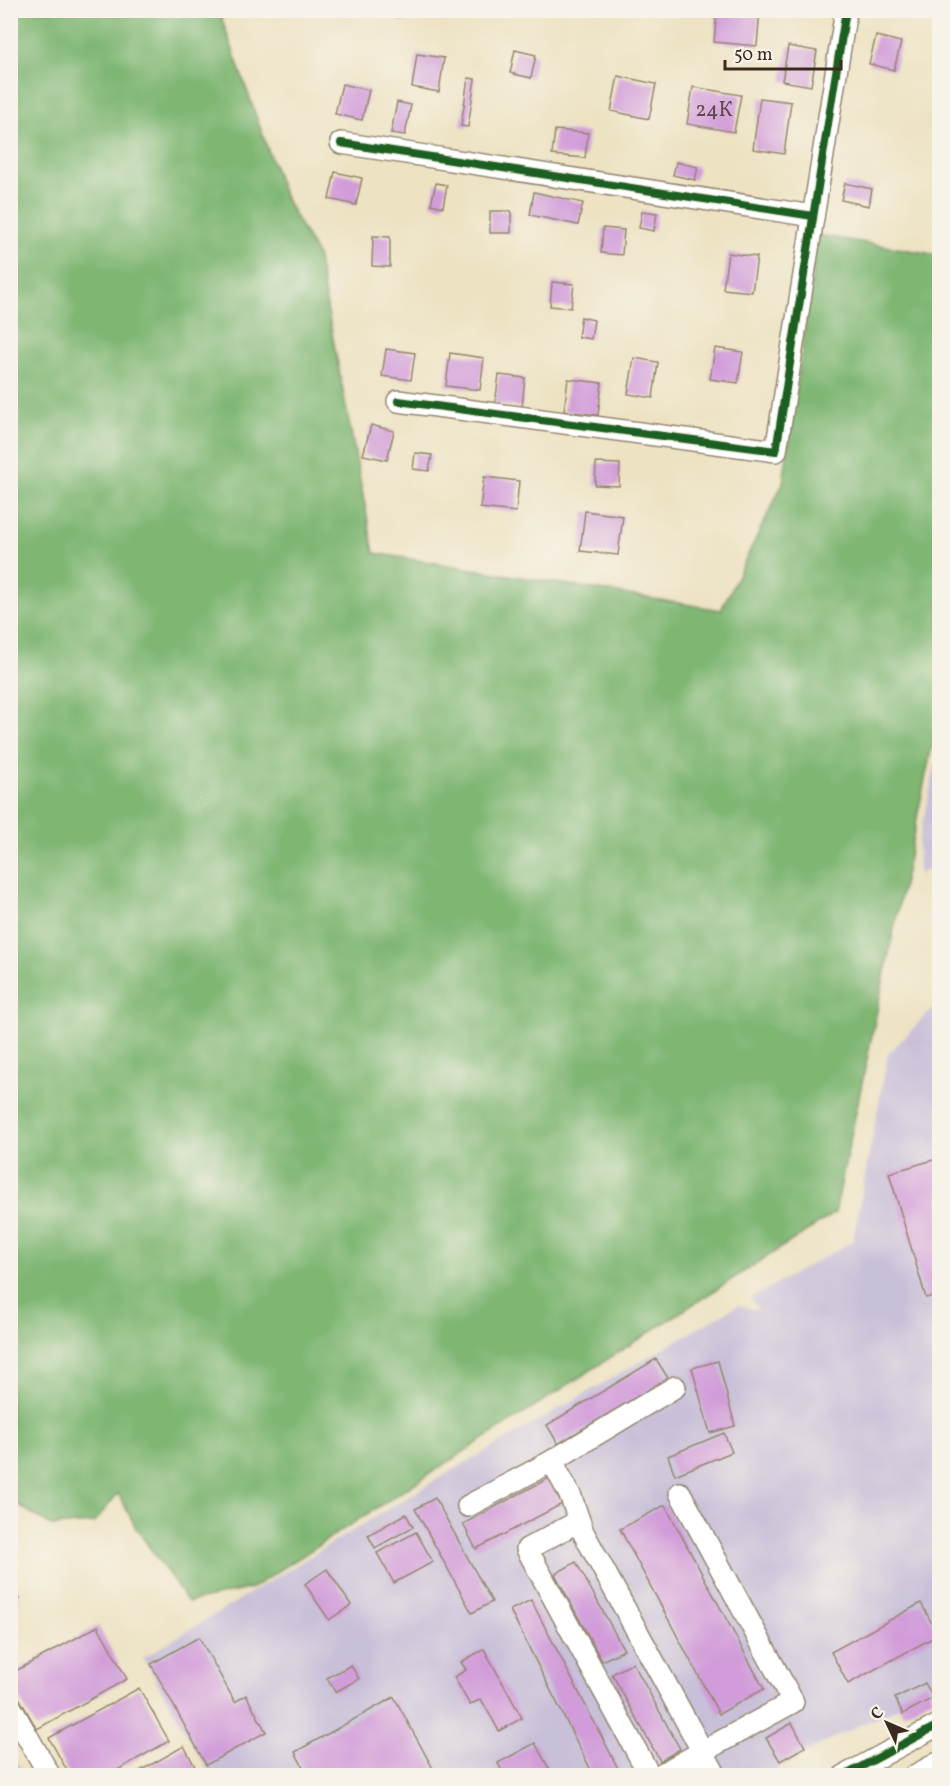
<svg xmlns="http://www.w3.org/2000/svg" width="950" height="1786" font-family="Vollkorn,serif">
  <style>
    .industrial { fill: #c8bfd8 }
    .forest { fill: #7eb672; stroke: #5c7048; stroke-width: 1.5 }
    .building { fill: #d19cd9 }
    .lines { fill: none; stroke-linecap: round; stroke-linejoin: round }
    .minor-casing { stroke: #948670; stroke-width: 24 }
    .minor { stroke: #fff; stroke-width: 21 }
    .cycleway-casing { stroke: #f7f3e8; stroke-width: 11 }
    .cycleway { stroke: #1b5e20; stroke-width: 8 }
    .labels { text-anchor: middle; stroke-width: 6; stroke-linejoin: round; paint-order: stroke }
    .number-label { font-size: 21px; fill: #60464d }
  </style>
  <rect width="100%" height="100%" fill="#f7f3e8"/>
  <filter id="ink" filterUnits="userSpaceOnUse"><feTurbulence type="fractalNoise" baseFrequency=".0167" numOctaves="2"/><feDisplacementMap in="SourceGraphic" scale="12" xChannelSelector="R" yChannelSelector="G"/><feConvolveMatrix kernelMatrix="1 2 1 2 8 2 1 2 1" color-interpolation-filters="sRGB"/></filter>
  <filter id="wash" filterUnits="userSpaceOnUse"><feTurbulence type="fractalNoise" baseFrequency=".008" numOctaves="4" result="noise"/><feDisplacementMap in="SourceGraphic" scale="24" xChannelSelector="R" yChannelSelector="G"/><feGaussianBlur stdDeviation="1.35" result="paint"/><feColorMatrix in="noise" values="0 0 0 0 0 0 0 0 0 0 0 0 0 0 0 0 0 1.4 0 .05"/><feComposite in="paint" operator="in"/></filter>
  <g filter="url(#wash)">
    <rect width="100%" height="100%" fill="#ede2c2"/>
    <g class="industrial">
      <path d="M 939,750 L 939,861 L 919,875 L 918,843 Z"/>
      <path d="M 939,1002 L 939,1688 L 829,1740 L 767,1775 L 211,1776 L 143,1658 L 436,1480 L 738,1305 L 759,1311 L 751,1298 L 853,1241 L 888,1054 Z"/>
      <path d="M 10,1759 L 18,1764 L 26,1775 L 11,1775 Z"/>
    </g>
    <path class="forest" d="M 10,11 L 219,11 L 285,198 L 317,255 L 374,553 L 721,610 L 783,483 L 818,235 L 939,255 L 939,712 L 835,1213 L 252,1588 L 188,1602 L 136,1528 L 118,1493 L 94,1523 L 51,1526 L 11,1500 Z"/>
    <g id="blocks">
      <g class="building">
        <path d="M 365,10 L 400,10 L 399,17 Z"/>
        <path d="M 717,10 L 760,10 L 757,46 L 714,42 Z"/>
        <path d="M 876,36 L 901,42 L 894,70 L 869,64 Z"/>
        <path d="M 788,46 L 817,51 L 811,86 L 782,81 Z"/>
        <path d="M 515,50 L 536,55 L 531,78 L 510,73 Z"/>
        <path d="M 417,54 L 444,58 L 439,92 L 412,87 Z"/>
        <path d="M 618,76 L 656,84 L 649,119 L 611,111 Z"/>
        <path d="M 468,78 L 475,79 L 468,127 L 461,126 Z"/>
        <path d="M 342,84 L 369,90 L 362,120 L 335,114 Z"/>
        <path d="M 693,87 L 741,95 L 734,132 L 687,124 Z"/>
        <path d="M 760,98 L 791,102 L 784,154 L 753,149 Z"/>
        <path d="M 397,102 L 411,105 L 405,135 L 391,133 Z"/>
        <path d="M 555,130 L 588,133 L 585,158 L 552,155 Z"/>
        <path d="M 676,162 L 698,167 L 695,180 L 673,175 Z"/>
        <path d="M 335,172 L 362,178 L 356,205 L 329,199 Z"/>
        <path d="M 436,183 L 447,185 L 443,207 L 431,204 Z"/>
        <path d="M 845,183 L 872,189 L 869,206 L 841,200 Z"/>
        <path d="M 534,192 L 583,203 L 578,225 L 530,215 Z"/>
        <rect x="490" y="211" width="21" height="22"/>
        <path d="M 642,211 L 657,213 L 654,231 L 639,228 Z"/>
        <path d="M 603,228 L 624,230 L 622,255 L 601,253 Z"/>
        <path d="M 373,236 L 390,237 L 390,267 L 372,266 Z"/>
        <path d="M 728,253 L 757,257 L 752,292 L 723,289 Z"/>
        <path d="M 552,282 L 574,284 L 571,308 L 550,306 Z"/>
        <path d="M 581,317 L 594,320 L 591,339 L 578,337 Z"/>
        <path d="M 715,348 L 743,352 L 738,383 L 710,379 Z"/>
        <path d="M 386,349 L 415,353 L 411,380 L 382,376 Z"/>
        <path d="M 450,353 L 484,358 L 480,390 L 446,386 Z"/>
        <path d="M 634,358 L 658,362 L 653,398 L 628,394 Z"/>
        <path d="M 499,375 L 525,378 L 522,407 L 495,404 Z"/>
        <path d="M 568,379 L 602,383 L 598,415 L 564,411 Z"/>
        <path d="M 371,425 L 394,431 L 387,460 L 363,455 Z"/>
        <path d="M 415,453 L 432,455 L 429,471 L 413,469 Z"/>
        <path d="M 596,463 L 620,464 L 619,486 L 595,485 Z"/>
        <path d="M 484,477 L 519,481 L 516,512 L 480,508 Z"/>
        <path d="M 585,511 L 623,516 L 618,555 L 580,551 Z"/>
        <path d="M 940,1158 L 940,1294 L 926,1298 L 889,1173 Z"/>
        <path d="M 656,1359 L 668,1378 L 558,1444 L 547,1425 Z"/>
        <path d="M 718,1361 L 735,1426 L 710,1433 L 692,1368 Z"/>
        <path d="M 724,1433 L 732,1452 L 675,1475 L 668,1456 Z"/>
        <path d="M 549,1478 L 562,1504 L 476,1549 L 463,1524 Z"/>
        <path d="M 435,1498 L 492,1602 L 472,1613 L 415,1509 Z"/>
        <path d="M 665,1505 L 764,1689 L 719,1714 L 620,1529 Z"/>
        <path d="M 406,1514 L 413,1527 L 375,1548 L 368,1535 Z"/>
        <path d="M 416,1532 L 433,1562 L 394,1583 L 377,1553 Z"/>
        <path d="M 576,1562 L 624,1650 L 602,1661 L 555,1574 Z"/>
        <path d="M 327,1569 L 351,1605 L 329,1620 L 305,1584 Z"/>
        <path d="M 10,1589 L 20,1599 L 10,1609 Z"/>
        <path d="M 531,1600 L 622,1776 L 594,1776 L 510,1610 Z"/>
        <path d="M 921,1603 L 938,1635 L 848,1684 L 831,1652 Z"/>
        <path d="M 98,1626 L 127,1679 L 37,1729 L 10,1682 L 10,1674 Z"/>
        <path d="M 199,1637 L 235,1702 L 246,1695 L 266,1732 L 206,1765 L 151,1664 Z"/>
        <path d="M 484,1649 L 522,1718 L 499,1731 L 481,1699 L 470,1705 L 454,1677 L 466,1670 L 461,1662 Z"/>
        <path d="M 633,1663 L 680,1749 L 660,1761 L 612,1674 Z"/>
        <path d="M 351,1665 L 359,1679 L 335,1692 L 327,1678 Z"/>
        <path d="M 925,1683 L 933,1698 L 903,1714 L 895,1698 Z"/>
        <path d="M 139,1688 L 169,1741 L 107,1776 L 70,1776 L 49,1738 Z"/>
        <path d="M 394,1697 L 437,1776 L 308,1776 L 295,1752 Z"/>
        <path d="M 792,1723 L 805,1747 L 780,1761 L 766,1738 Z"/>
        <path d="M 535,1743 L 553,1776 L 504,1776 L 498,1763 Z"/>
        <path d="M 184,1746 L 200,1776 L 131,1776 Z"/>
        <path d="M 698,1765 L 704,1776 L 681,1776 Z"/>
      </g>
    </g>
  </g>
  <g filter="url(#ink)">
    <use href="#blocks" fill-opacity="0" stroke="#948670" stroke-width="1.5"/>
    <g class="lines">
      <defs>
        <g id="minor">
          <path d="M 341,143 L 813,216"/>
          <path d="M 398,401 L 776,451 L 846,10"/>
          <path d="M 552,1461 L 675,1387"/>
          <path d="M 468,1506 L 552,1461 L 571,1497 L 583,1532 L 716,1776"/>
          <path d="M 579,1521 L 527,1549 L 650,1776"/>
          <path d="M 10,1706 L 50,1776"/>
          <path d="M 658,1776 L 793,1702 L 680,1493"/>
          <path d="M 844,1776 L 940,1724"/>
          <path d="M 914,1776 L 940,1762"/>
        </g>
      </defs>
      <use href="#minor" class="minor-casing"/>
      <use href="#minor" class="minor"/>
      <defs>
        <g id="cycleway">
          <path d="M 341,143 L 813,216"/>
          <path d="M 398,401 L 776,451 L 846,10"/>
          <path d="M 844,1776 L 940,1724"/>
        </g>
      </defs>
      <use href="#cycleway" class="cycleway-casing"/>
      <use href="#cycleway" class="cycleway"/>
    </g>
  </g>
  <g class="labels">
    <g class="number-label">
      <text x="714" y="116">24К</text>
    </g>
  </g>
  <rect width="950" height="1786" fill="none" stroke="#f7f3e8" stroke-width="36"/>
  <g transform="translate(887 1723) rotate(314)" stroke="#f7f3e8" stroke-width="4.5" paint-order="stroke">
  <path d="M0-4.5L10 22L0 15L-10 22Z" fill="#3b2a1e"/>
  <text y="-9" font-size="16" font-weight="bold" text-anchor="middle" fill="#3b2a1e">С</text>
  </g>
  <path d="M725 60v9h116v-9" fill="none" stroke="#3b2a1e" stroke-width="3"/>
  <text x="734" y="60" font-size="18" fill="#3b2a1e" stroke="#f7f3e8" stroke-width="4.5" paint-order="stroke">50 m</text>
</svg>
